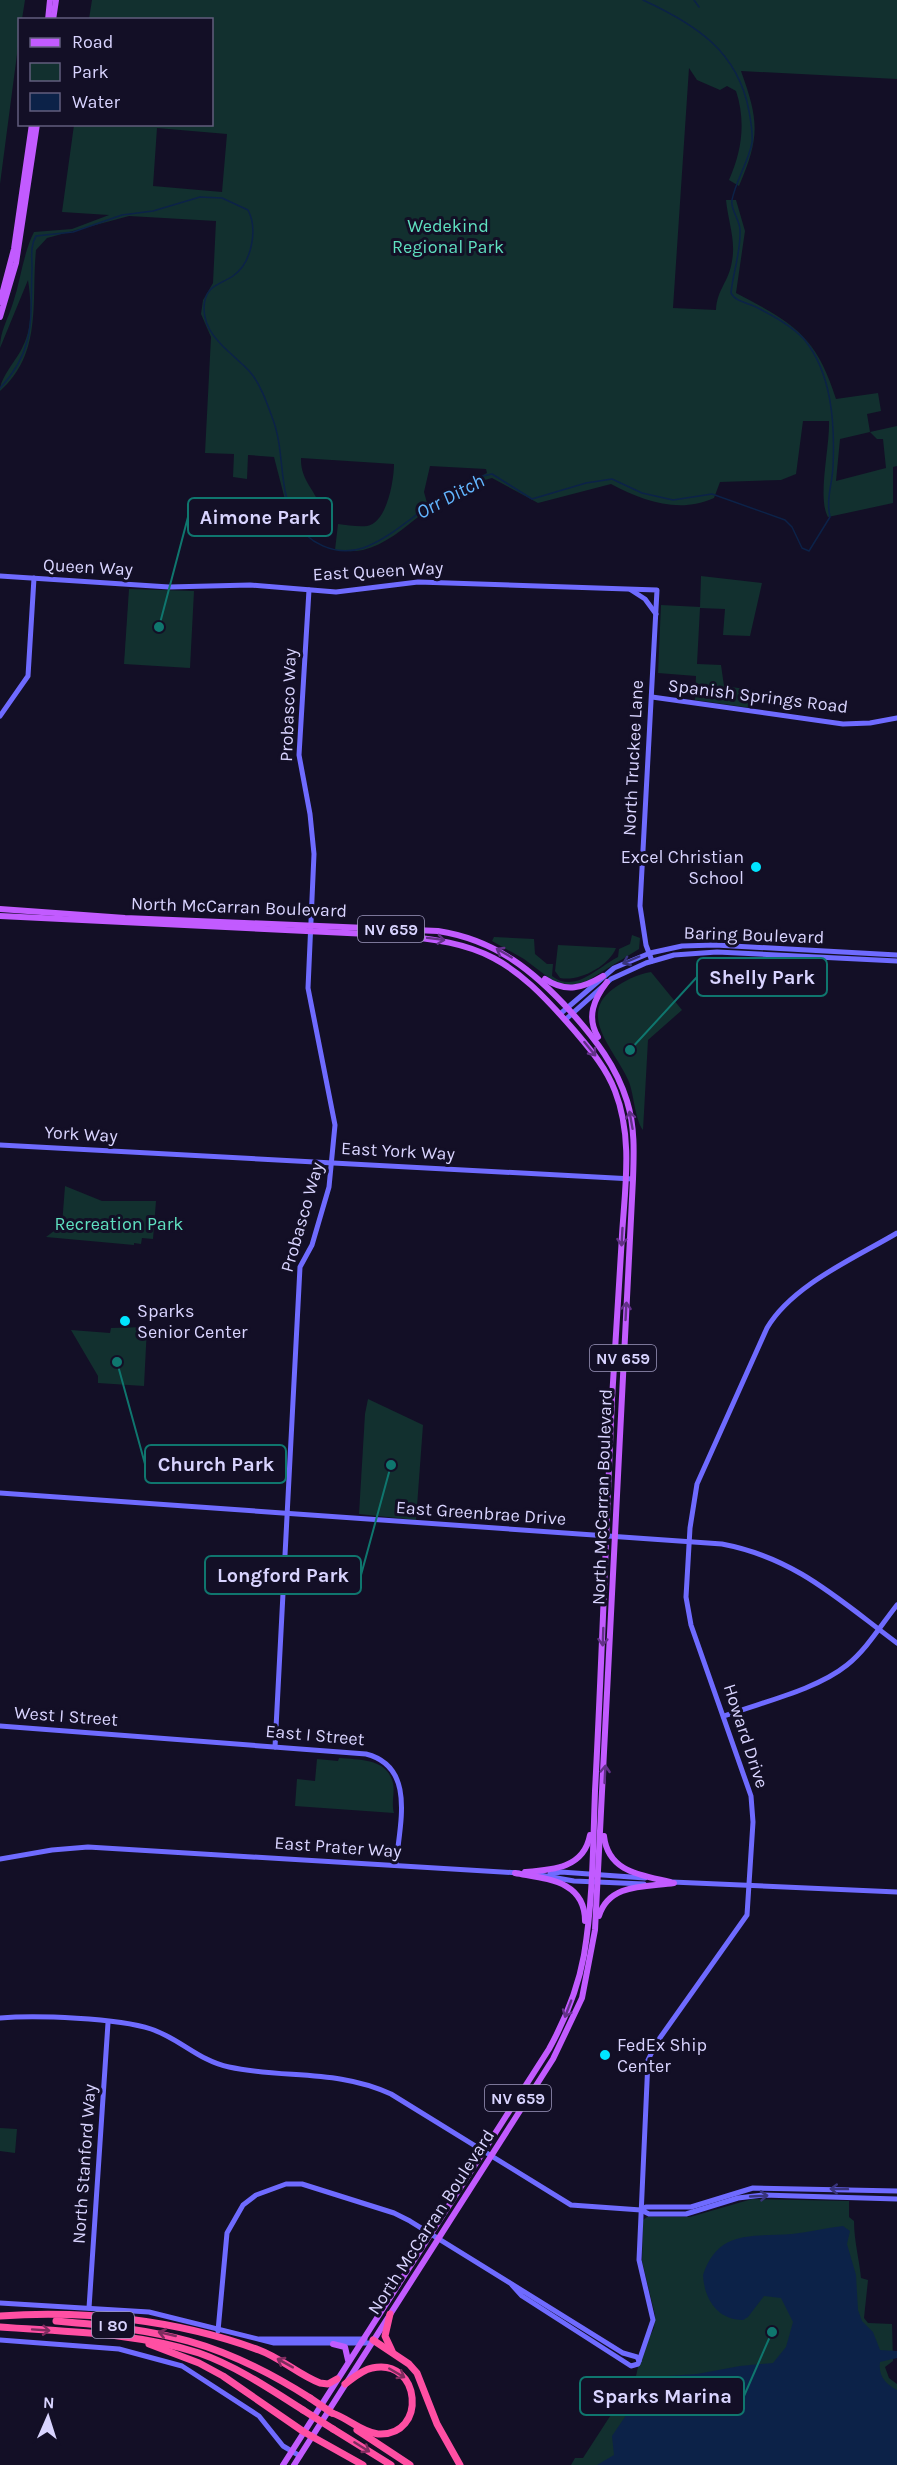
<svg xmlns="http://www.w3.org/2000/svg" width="897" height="2465" font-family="Karla,sans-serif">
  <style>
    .green { fill: #12302f; fill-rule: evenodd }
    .water { fill: #0c2248 }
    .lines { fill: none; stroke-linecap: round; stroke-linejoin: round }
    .stream { stroke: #0c2248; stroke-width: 1.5 }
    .secondary { stroke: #6f6bff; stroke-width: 5 }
    .primary { stroke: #c25bff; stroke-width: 6 }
    .highway { stroke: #ff4fa3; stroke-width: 7 }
    .highway-bridge { stroke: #ff4fa3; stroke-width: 7 }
    .oneway { stroke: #623188 }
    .oneway2 { stroke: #38347d }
    .oneway3 { stroke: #7d2c5e }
    .poi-dot { fill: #00e5ff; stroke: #130f26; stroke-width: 2 }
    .labels { text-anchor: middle; stroke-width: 6; stroke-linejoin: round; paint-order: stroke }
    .shield { fill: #130f26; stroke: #9e99be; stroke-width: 1.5 }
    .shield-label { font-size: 16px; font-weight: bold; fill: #d9d4ff }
    .park-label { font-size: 18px; fill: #5fe0c0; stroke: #130f26 }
    .street-label { font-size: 18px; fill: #d9d4ff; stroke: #130f26 }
    .poi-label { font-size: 18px; fill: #d9d4ff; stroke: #130f26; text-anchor: start }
    .water-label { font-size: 20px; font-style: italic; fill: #62b6ff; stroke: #130f26 }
    .leader { fill: none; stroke: #0f766e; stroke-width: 2 }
    .callout-dot { fill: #0f766e; stroke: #130f26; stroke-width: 2 }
    .callout { fill: #130f26; stroke: #0f766e; stroke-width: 2 }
    .callout-label { font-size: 20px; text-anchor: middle; font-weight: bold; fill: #d9d4ff }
  </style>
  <rect width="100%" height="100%" fill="#130f26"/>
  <g class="green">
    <path d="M 0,0 L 25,0 L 22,19 L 20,20 L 19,39 L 0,184 Z"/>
    <path d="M 92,0 L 897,0 L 897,79 L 741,71 C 759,121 760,137 739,186 L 729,180 C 742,151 746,121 736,91 L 727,86 L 720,90 L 697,80 L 689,68 L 673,308 L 716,310 C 717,289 729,282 732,261 C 736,240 728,221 726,200 L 736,200 L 745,231 L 736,293 C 793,323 816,335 836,399 L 878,393 L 881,411 L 867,414 L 870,432 L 897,426 L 897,466 L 893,467 L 893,503 L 828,517 C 817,498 830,447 829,421 L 803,421 L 796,474 L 781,480 L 720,482 L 714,498 C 679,514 643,501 611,484 L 538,503 L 492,478 C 468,483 441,500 422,514 C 404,528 385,545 363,550 C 353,552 344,551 335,550 L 338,524 C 347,525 358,527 367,526 C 387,523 394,480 394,464 L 301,458 C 300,485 323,494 322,520 L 290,519 L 274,457 L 248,455 L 247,479 L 233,477 L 234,454 L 205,453 L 211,337 L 201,314 L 203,300 L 213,283 L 216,221 L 129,216 L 47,238 L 36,250 C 31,301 43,353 0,391 C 0,377 17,360 23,346 C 33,327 31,299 28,280 L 0,348 C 0,331 8,319 13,303 C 21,279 23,254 34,232 L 72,229 L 109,215 L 62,212 L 74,125 L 212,124 L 212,20 L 89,19 ZM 157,128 L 227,134 L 222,192 L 153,186 ZM 870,432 L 877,439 L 883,439 L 886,468 L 836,481 L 840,439 ZM 430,466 L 486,469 L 487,473 L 427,503 L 424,492 Z"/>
    <path d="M 701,576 L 762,583 L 750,636 L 723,635 L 725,609 L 700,608 L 697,664 L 721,665 L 724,686 L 753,690 L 751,708 L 695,700 L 696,676 L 658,673 L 661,605 L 700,607 Z"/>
    <path d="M 129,589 L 194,591 L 190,668 L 124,664 Z"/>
    <path d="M 632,935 L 640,938 L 639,949 L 587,981 L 574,985 L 557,984 L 524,959 L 492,941 L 494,937 L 534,939 L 535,954 L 547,964 L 553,964 L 552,976 C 575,994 598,967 618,957 L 619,949 L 630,944 Z"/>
    <path d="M 558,945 L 616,948 C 609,966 579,982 560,978 L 555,971 Z"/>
    <path d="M 651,972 L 682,1010 L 648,1040 L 643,1130 C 635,1120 634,1095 629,1082 C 617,1052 576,1016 613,989 C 624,981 637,974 651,972 Z"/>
    <path d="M 65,1186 L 102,1201 L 156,1201 L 153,1239 L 142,1238 L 141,1244 L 134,1243 L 134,1245 L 46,1237 L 62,1225 Z"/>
    <path d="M 147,1327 L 144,1386 L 98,1383 L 98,1376 L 71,1330 L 110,1333 L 111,1328 Z"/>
    <path d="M 368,1399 L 423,1425 L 416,1520 L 359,1514 L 365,1414 Z"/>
    <path d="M 339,1758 C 359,1760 387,1758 393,1783 C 395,1793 391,1803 394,1813 L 295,1806 L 297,1779 L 315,1781 L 317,1759 L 338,1761 Z"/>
    <path d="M 0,2128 L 17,2129 L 15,2153 L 0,2151 Z"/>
    <path d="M 752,2199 L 849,2201 L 849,2217 L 854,2221 C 854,2241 859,2258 861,2278 L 868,2280 L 864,2318 L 868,2323 L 892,2324 L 893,2361 L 885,2367 L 889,2378 L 897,2384 L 897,2465 L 571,2465 L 575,2458 L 583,2458 L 636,2376 L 641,2354 L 654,2328 L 655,2315 L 642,2261 L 643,2220 L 647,2217 L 690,2217 Z"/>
  </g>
  <path class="water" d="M 843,2226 L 850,2231 L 847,2244 L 856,2275 L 858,2310 L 862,2321 L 873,2332 L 880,2350 L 897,2351 L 897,2358 L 880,2362 C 878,2376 886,2384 897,2390 L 897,2465 L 597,2465 L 614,2455 L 612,2436 L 652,2377 L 697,2374 L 740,2366 L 773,2363 L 786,2347 L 793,2322 L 781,2298 L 764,2296 L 748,2317 L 743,2320 C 717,2320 704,2298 703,2275 C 718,2229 753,2237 792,2234 C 809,2232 826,2228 843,2226 Z"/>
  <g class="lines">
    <g class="stream">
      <path d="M 694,0 L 699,7"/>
      <path d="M 0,388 C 37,349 30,317 32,268 C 32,257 30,246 36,236 L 73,232 L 122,215 L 153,211 L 200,197 L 222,198 L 248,210 C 258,229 252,263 233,276 C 220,285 205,285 204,307 C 203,337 233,353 250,372 C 260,383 267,403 272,417 C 285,449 278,487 294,519 C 306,543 336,557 363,548 C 407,532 442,482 492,474 L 532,499 L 586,483 L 612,479 L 642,493 L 673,500 L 712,494 L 785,520 L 792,527 L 802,548 L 809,551 L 830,517 C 826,498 832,485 833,467 C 835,424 832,373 804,339 C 792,326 774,316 758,308 C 750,303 735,302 731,293 C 733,272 741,252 740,230 C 740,220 730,209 732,200 C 736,180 748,163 752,143 C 753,132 751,122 749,111 C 738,51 695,24 643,0"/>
    </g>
    <g class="secondary">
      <path d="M 0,576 L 169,587 L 250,585 L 336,592 L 418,582 L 657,590 L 640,906 L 646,945 L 652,961"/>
      <path d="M 631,590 L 645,599 L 656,614"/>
      <path d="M 652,697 L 843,724 L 870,723 L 897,718"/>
      <path d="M 0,716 L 28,676 L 34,578"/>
      <path d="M 560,1014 L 614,968 L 650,953 L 682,946 L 715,945 L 897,955"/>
      <path d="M 565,1020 L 611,979 L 646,963 L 674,955 L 717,952 L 897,961"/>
      <path d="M 0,1145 L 633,1179"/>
      <path d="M 0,1493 L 722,1544 C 796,1558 839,1600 897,1643"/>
      <path d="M 724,1716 C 762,1702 816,1690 847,1665 C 867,1649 881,1625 897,1605"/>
      <path d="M 0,1726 L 366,1754 C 417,1767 399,1826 396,1865"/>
      <path d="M 275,1747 L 300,1267 L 312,1245 L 329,1187 L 335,1125 L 308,988 L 314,854 L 310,814 L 299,755 L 309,590"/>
      <path d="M 0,1859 L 52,1850 L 88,1847 L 519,1873"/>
      <path d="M 534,1874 L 574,1881 L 644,1884"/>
      <path d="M 550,1874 L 561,1872 L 645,1878"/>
      <path d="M 672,1882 L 897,1892"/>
      <path d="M 0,2018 C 36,2015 118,2018 151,2029 C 179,2038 199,2061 229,2067 C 285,2079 337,2069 391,2094 L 571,2205 L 641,2210 L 646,2207 L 691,2207 L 753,2188 L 897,2191"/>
      <path d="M 641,2210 L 649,2214 L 686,2214 L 738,2198 L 763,2195 L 897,2199"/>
      <path d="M 512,2285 L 522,2296 L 631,2366 L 638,2364 L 653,2320 L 639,2260 L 648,2060 L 657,2042 L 747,1915 L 753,1822 L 751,1796 L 691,1625 L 686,1597 L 690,1528 L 697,1484 L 767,1328 C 792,1285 855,1258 897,1233"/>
      <path d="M 0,2303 L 149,2312 L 274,2343 L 371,2343"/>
      <path d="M 89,2308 L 108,2023"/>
      <path d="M 218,2331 L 227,2233 L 243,2205 L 256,2195 L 286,2184 L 302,2184 L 394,2213 L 410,2221 L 623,2353 L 637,2357 L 639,2361"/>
      <path d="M 260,2339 L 365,2339"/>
      <path d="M 0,2340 L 119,2349 L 182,2366 L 259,2416 L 283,2446 L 300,2456"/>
    </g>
    <g class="primary">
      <path d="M 48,20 L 50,0"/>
      <path d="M 53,20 L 56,0"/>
      <path d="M 0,302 L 14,249 L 32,124"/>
      <path d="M 0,317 L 16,263 L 37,124"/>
      <path d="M 0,909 L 125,918 L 438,931 C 496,940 534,971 572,1013 C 596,1040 616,1066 627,1101 C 635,1127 634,1152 633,1179 L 595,1930 L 582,1998 L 553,2059 L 294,2465"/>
      <path d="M 0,916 L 389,935 C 484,942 511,958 573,1029 C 589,1048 606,1067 615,1091 C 633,1137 625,1187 622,1235 C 619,1290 615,1345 612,1399 C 606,1530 602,1660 595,1791 C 593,1845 593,1901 584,1955 C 578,1988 565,2020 549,2049 L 283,2465"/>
      <path d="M 545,979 C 566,993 583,988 603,976"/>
      <path d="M 598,1037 C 586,1017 594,999 607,982"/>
      <path d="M 604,1836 C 608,1872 641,1875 670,1882"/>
      <path d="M 525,1872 C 553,1870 584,1868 590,1835"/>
      <path d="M 515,1873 C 546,1879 585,1880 585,1921"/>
      <path d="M 599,1916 C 609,1883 646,1887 674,1883"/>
      <path d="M 333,2344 L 345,2347 L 348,2360"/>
    </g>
    <g class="highway">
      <path d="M 390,2314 L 385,2336 L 392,2351"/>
      <path d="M 0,2316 C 86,2310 178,2320 259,2350 C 281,2358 299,2375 320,2383 L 328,2384 L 337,2379"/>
      <path d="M 56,2321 C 162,2330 219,2340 310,2398"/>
      <path d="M 0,2327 C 66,2332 135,2332 199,2353 C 236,2366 270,2389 303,2410"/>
      <path d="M 373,2340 L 409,2364 L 417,2373 L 437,2424 L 460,2465"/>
      <path d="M 149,2344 L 199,2363 L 223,2376 L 304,2432 L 363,2465"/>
      <path d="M 332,2413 C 348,2418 361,2432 378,2434 C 428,2437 421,2357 372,2368 C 362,2370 353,2378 345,2384"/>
      <path d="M 333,2429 L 391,2465"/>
      <path d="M 357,2430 L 410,2465"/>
    </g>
    <g class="highway-bridge">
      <path d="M 310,2398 L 332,2413"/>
      <path d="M 303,2410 L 333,2429"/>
    </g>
  </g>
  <defs><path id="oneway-shaft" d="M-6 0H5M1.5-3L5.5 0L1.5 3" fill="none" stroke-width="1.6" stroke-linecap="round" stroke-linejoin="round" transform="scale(1.5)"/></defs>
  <g class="oneway">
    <use href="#oneway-shaft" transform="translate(436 939) rotate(7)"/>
    <use href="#oneway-shaft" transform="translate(504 953) rotate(-150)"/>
    <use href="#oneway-shaft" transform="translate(590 1049) rotate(51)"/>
    <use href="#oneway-shaft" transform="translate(631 1120) rotate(-100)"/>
    <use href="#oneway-shaft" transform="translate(622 1237) rotate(93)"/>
    <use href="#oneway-shaft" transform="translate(626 1311) rotate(-87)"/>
    <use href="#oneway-shaft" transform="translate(603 1637) rotate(92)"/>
    <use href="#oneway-shaft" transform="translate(605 1774) rotate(-87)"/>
    <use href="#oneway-shaft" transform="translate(568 2009) rotate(111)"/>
  </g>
  <g class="oneway2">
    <use href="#oneway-shaft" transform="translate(631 960) rotate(157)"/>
    <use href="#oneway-shaft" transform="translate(839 2189) rotate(-179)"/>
    <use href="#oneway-shaft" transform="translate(759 2196) rotate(-3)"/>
  </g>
  <g class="oneway3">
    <use href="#oneway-shaft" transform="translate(41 2330) rotate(4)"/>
    <use href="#oneway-shaft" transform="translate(167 2334) rotate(-167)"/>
    <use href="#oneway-shaft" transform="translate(285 2363) rotate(-151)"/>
    <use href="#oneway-shaft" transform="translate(397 2373) rotate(30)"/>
    <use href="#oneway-shaft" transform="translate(362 2447) rotate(32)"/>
  </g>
  <g class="poi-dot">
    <circle cx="756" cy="867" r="6"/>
    <circle cx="125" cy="1321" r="6"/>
    <circle cx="605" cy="2055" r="6"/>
  </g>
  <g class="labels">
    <g class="shield">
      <rect x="358" y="916" width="66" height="26" rx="4.5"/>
      <rect x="590" y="1345" width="66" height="26" rx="4.5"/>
      <rect x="485" y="2085" width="66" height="26" rx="4.5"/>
      <rect x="92" y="2312" width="42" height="26" rx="4.5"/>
    </g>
    <g class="shield-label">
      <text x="391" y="935">NV 659</text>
      <text x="623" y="1364">NV 659</text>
      <text x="518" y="2104">NV 659</text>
      <text x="113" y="2331">I 80</text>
    </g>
    <g class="park-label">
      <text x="448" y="232">Wedekind<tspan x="448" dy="21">Regional Park</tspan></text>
      <text x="119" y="1230">Recreation Park</text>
    </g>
    <g class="street-label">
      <text transform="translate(88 567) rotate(3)" y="6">Queen Way</text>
      <text transform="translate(378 571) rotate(-3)" y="6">East Queen Way</text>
      <text transform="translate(758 696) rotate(7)" y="6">Spanish Springs Road</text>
      <text transform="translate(288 705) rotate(-88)" y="6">Probasco Way</text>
      <text transform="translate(633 758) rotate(-87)" y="6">North Truckee Lane</text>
      <text transform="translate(239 907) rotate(2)" y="6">North McCarran Boulevard</text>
      <text transform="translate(754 935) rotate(2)" y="6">Baring Boulevard</text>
      <text transform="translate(81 1134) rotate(3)" y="6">York Way</text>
      <text transform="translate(398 1151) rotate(3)" y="6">East York Way</text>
      <text transform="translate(302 1217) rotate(-74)" y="6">Probasco Way</text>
      <text transform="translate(602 1497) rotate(-88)" y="6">North McCarran Boulevard</text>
      <text transform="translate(481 1513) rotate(4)" y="6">East Greenbrae Drive</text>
      <text transform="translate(66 1716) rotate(4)" y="6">West I Street</text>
      <text transform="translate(315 1735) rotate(5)" y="6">East I Street</text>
      <text transform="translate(746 1736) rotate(72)" y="6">Howard Drive</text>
      <text transform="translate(338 1847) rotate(4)" y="6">East Prater Way</text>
      <text transform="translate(84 2164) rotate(-86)" y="6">North Stanford Way</text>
      <text transform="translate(431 2222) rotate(-57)" y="6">North McCarran Boulevard</text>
    </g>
    <g class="poi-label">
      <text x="744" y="863" text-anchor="end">Excel Christian<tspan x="744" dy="21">School</tspan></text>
      <text x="137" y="1317">Sparks<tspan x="137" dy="21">Senior Center</tspan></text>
      <text x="617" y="2051">FedEx Ship<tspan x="617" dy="21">Center</tspan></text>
    </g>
    <g class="water-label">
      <text transform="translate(450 496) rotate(-28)" y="7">Orr Ditch</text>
    </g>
  </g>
  <path class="leader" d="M159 627L188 517M630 1050L697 977M117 1362L145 1464M391 1465L361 1575M772 2332L744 2396"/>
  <g class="callout-dot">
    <circle cx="159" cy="627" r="6"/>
    <circle cx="630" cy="1050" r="6"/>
    <circle cx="117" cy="1362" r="6"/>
    <circle cx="391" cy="1465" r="6"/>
    <circle cx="772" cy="2332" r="6"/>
  </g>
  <g class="callout">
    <rect x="188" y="498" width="144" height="38" rx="6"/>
    <rect x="697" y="958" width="130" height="38" rx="6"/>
    <rect x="145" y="1445" width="141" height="38" rx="6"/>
    <rect x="205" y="1556" width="156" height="38" rx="6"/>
    <rect x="580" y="2377" width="164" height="38" rx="6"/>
  </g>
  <g class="callout-label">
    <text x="260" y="524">Aimone Park</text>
    <text x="762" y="984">Shelly Park</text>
    <text x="216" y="1471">Church Park</text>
    <text x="283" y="1582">Longford Park</text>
    <text x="662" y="2403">Sparks Marina</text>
  </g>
  <rect x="18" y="18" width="195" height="108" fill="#130f26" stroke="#625e7d" stroke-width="1.5"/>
  <rect x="30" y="38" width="30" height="9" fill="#c25bff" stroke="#625e7d" stroke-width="1.5"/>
  <text x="72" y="48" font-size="18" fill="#d9d4ff">Road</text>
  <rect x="30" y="63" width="30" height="18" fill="#12302f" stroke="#625e7d" stroke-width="1.5"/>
  <text x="72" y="78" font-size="18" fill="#d9d4ff">Park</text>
  <rect x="30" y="93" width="30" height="18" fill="#0c2248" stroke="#625e7d" stroke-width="1.5"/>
  <text x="72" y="108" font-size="18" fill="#d9d4ff">Water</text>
  <g transform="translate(48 2417) rotate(3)" stroke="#130f26" stroke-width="4.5" paint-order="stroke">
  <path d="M0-4.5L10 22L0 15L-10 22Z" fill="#d9d4ff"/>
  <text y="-9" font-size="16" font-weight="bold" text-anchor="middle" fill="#d9d4ff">N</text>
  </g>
</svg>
